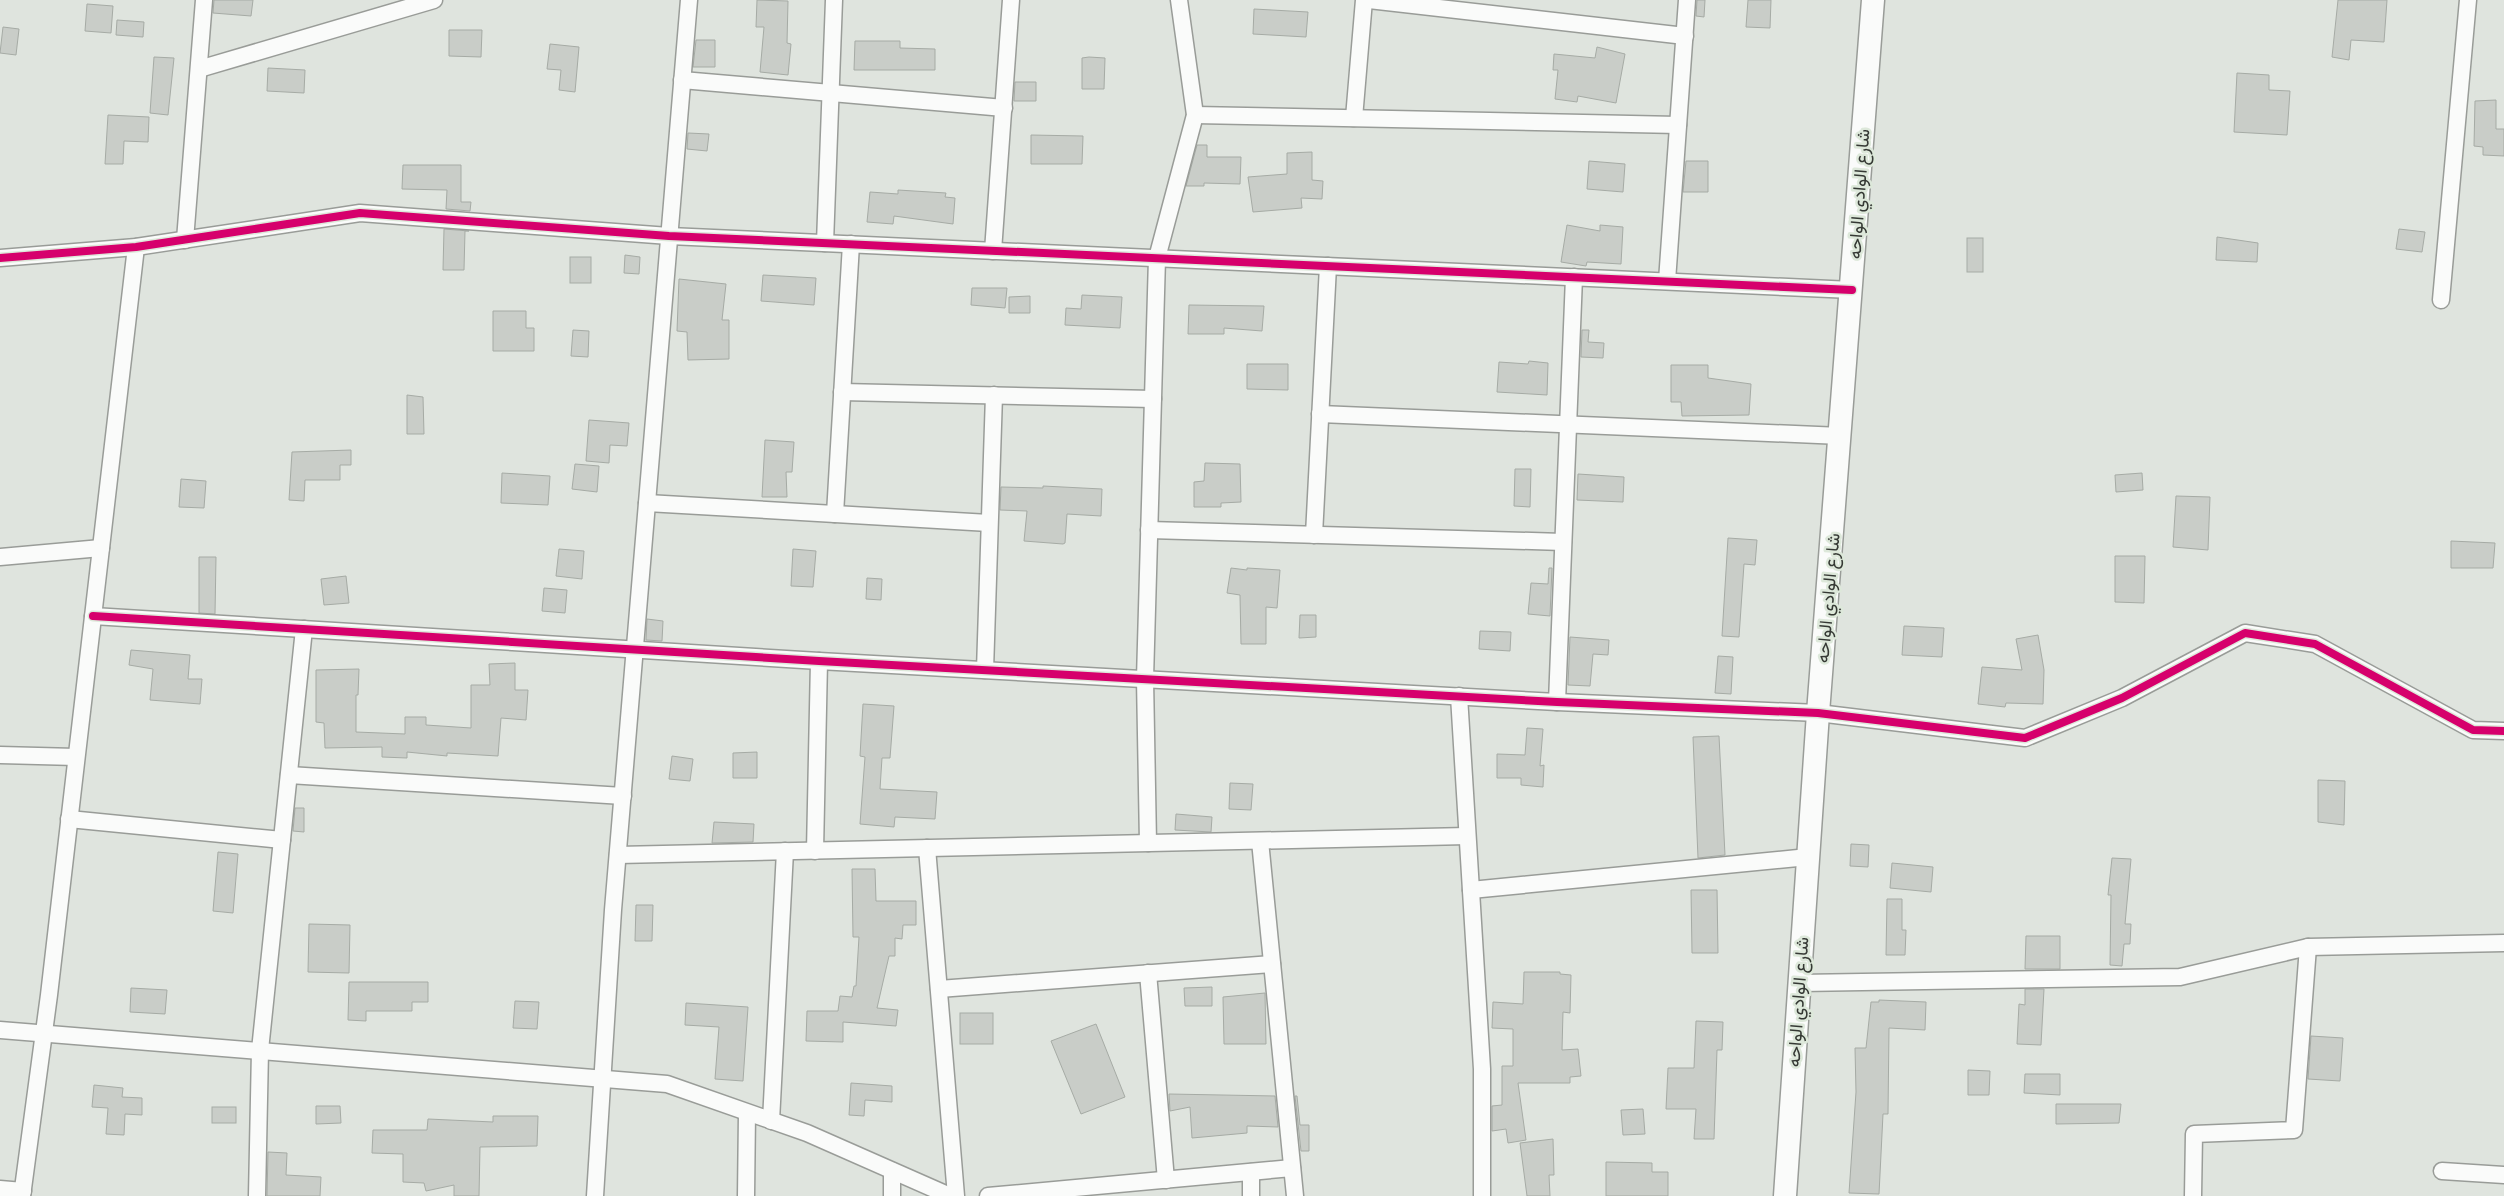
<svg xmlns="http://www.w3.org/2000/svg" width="2504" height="1196" font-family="'IBM Plex Sans',Vazirmatn,sans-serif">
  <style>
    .building { fill: #c9cdc8; stroke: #a6aba5 }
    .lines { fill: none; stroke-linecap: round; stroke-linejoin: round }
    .minor-casing { stroke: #999c98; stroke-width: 19 }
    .secondary-casing { stroke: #999c98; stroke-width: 25 }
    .minor { stroke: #fafbfa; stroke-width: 16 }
    .secondary { stroke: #fafbfa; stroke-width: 22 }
    .cycleway-casing { stroke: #dde8da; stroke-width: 11 }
    .cycleway { stroke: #d6006c; stroke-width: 8 }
    .labels { text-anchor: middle; stroke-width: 5; stroke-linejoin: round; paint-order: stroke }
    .street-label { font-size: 18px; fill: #353934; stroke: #dde8da }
  </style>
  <rect width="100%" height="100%" fill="#dfe4de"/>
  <g class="building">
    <path d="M 214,0 L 253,0 L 251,16 L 213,13 Z"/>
    <path d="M 757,0 L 788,1 L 787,43 L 791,44 L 788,75 L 760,72 L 764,27 L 756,27 Z"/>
    <path d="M 1697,0 L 1705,0 L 1704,17 L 1696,16 Z"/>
    <path d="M 1748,0 L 1771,0 L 1770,28 L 1746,27 Z"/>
    <path d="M 2338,0 L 2387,0 L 2384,42 L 2351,40 L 2349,60 L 2332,57 Z"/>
    <path d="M 87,4 L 113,6 L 111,33 L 85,31 Z"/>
    <path d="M 1254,9 L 1308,12 L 1306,37 L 1253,34 Z"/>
    <path d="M 117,20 L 144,22 L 143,37 L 116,35 Z"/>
    <path d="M 3,27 L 19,29 L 16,55 L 0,53 Z"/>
    <path d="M 449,30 L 482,30 L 481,57 L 449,56 Z"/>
    <path d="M 696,40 L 715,40 L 715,67 L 693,67 Z"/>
    <path d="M 855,41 L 900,41 L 900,48 L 935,49 L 935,70 L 854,70 Z"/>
    <path d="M 550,44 L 579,47 L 575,92 L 559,90 L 561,70 L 547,69 Z"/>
    <path d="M 1597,47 L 1625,54 L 1616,103 L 1578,96 L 1577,102 L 1555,99 L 1558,70 L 1553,70 L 1554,54 L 1595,58 Z"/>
    <path d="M 154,57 L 174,58 L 168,115 L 150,113 Z"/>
    <path d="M 1089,57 L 1105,58 L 1104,89 L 1082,89 L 1082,58 Z"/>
    <path d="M 268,68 L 305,70 L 304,93 L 267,91 Z"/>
    <path d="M 2237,73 L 2269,75 L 2269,90 L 2290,91 L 2287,135 L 2234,132 Z"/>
    <path d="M 1015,82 L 1036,82 L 1036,101 L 1014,101 Z"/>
    <path d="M 2496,100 L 2496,129 L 2504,129 L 2504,156 L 2483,155 L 2483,147 L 2474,146 L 2475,101 Z"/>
    <path d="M 108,115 L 149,117 L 148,142 L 124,141 L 123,164 L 105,164 Z"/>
    <path d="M 688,133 L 709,134 L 707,151 L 687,149 Z"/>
    <path d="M 1031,135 L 1083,136 L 1082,164 L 1031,164 Z"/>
    <path d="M 1197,145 L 1207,145 L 1207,157 L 1241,157 L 1240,184 L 1204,183 L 1204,186 L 1186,186 Z"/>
    <path d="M 1312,152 L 1312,180 L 1323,181 L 1322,199 L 1301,198 L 1302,208 L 1253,212 L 1248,177 L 1287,174 L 1287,153 Z"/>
    <path d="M 1589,161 L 1625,164 L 1623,192 L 1587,189 Z"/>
    <path d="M 1686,161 L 1708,161 L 1708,192 L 1683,192 Z"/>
    <path d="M 403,165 L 461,165 L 461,202 L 471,202 L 470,211 L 446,209 L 447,190 L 402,189 Z"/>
    <path d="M 898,190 L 946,193 L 945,197 L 955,198 L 953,224 L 894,216 L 893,224 L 867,222 L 870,192 L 898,194 Z"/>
    <path d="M 1567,225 L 1600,231 L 1600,225 L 1623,227 L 1621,264 L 1587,262 L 1586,266 L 1561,262 Z"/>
    <path d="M 444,229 L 469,231 L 465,231 L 464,270 L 443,270 Z"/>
    <path d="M 2399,229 L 2425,232 L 2422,252 L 2396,249 Z"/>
    <path d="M 2217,237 L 2258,243 L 2257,262 L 2216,260 Z"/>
    <rect x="1967" y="238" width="16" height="34"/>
    <path d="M 625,255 L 640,257 L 639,274 L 624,273 Z"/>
    <rect x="570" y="257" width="21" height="26"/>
    <path d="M 763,275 L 816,278 L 814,305 L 761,301 Z"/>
    <path d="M 679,279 L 726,284 L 722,320 L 729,320 L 729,359 L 688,360 L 687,332 L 677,331 Z"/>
    <path d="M 972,288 L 1007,288 L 1005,308 L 971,305 Z"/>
    <path d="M 1082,295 L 1122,297 L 1120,328 L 1065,325 L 1066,308 L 1081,309 Z"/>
    <path d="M 1030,296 L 1030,313 L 1009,313 L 1009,297 Z"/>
    <path d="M 1189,305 L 1264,306 L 1262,331 L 1224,328 L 1224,334 L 1188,334 Z"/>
    <path d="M 493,311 L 526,311 L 526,328 L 534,328 L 534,351 L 493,351 Z"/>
    <path d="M 573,330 L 589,331 L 588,357 L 571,356 Z"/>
    <path d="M 1582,330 L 1589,330 L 1588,342 L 1604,343 L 1603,358 L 1581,357 Z"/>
    <path d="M 1529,361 L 1548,363 L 1547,395 L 1497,392 L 1499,362 L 1528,364 Z"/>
    <path d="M 1247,364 L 1288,364 L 1288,390 L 1247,389 Z"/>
    <path d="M 1671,365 L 1708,365 L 1708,378 L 1751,384 L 1749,415 L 1682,416 L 1681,402 L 1671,402 Z"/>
    <path d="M 407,395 L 423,397 L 424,434 L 407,434 Z"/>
    <path d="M 589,420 L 629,423 L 627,446 L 610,445 L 609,463 L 586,461 Z"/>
    <path d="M 765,440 L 794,442 L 792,472 L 786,472 L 787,497 L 762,497 Z"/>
    <path d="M 351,450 L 351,465 L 340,465 L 340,480 L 305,480 L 304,501 L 289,500 L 292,452 Z"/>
    <path d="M 1205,463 L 1240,464 L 1241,502 L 1221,503 L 1221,507 L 1194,507 L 1194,482 L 1204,481 Z"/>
    <path d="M 575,464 L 599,466 L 597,492 L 572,489 Z"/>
    <path d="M 1515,469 L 1531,469 L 1530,507 L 1514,506 Z"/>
    <path d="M 502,473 L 550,476 L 548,505 L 501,503 Z"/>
    <path d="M 2142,473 L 2143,490 L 2116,492 L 2115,475 Z"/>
    <path d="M 1578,474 L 1624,477 L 1623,502 L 1577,500 Z"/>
    <path d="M 181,479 L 206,481 L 204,508 L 179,507 Z"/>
    <path d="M 1043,486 L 1102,489 L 1101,516 L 1067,514 L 1065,543 L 1063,544 L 1024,541 L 1027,511 L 1000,510 L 1001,487 L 1043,488 Z"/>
    <path d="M 2176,496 L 2210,497 L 2208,550 L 2173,547 Z"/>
    <path d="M 1728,538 L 1757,540 L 1755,565 L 1744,564 L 1739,637 L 1722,636 Z"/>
    <path d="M 2451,541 L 2495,543 L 2493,568 L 2451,568 Z"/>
    <path d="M 559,549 L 584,551 L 582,579 L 556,576 Z"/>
    <path d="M 793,549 L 816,551 L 813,587 L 791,586 Z"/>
    <path d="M 2115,556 L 2145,556 L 2144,603 L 2115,602 Z"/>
    <path d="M 199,557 L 216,557 L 215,614 L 199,613 Z"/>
    <path d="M 1231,568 L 1247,570 L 1247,568 L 1280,570 L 1277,608 L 1266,607 L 1266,644 L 1241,644 L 1240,595 L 1227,593 Z"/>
    <path d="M 1549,568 L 1552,568 L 1550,616 L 1528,614 L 1531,583 L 1548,584 Z"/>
    <path d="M 346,576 L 349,603 L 324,605 L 321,579 Z"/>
    <path d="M 867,578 L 882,579 L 881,600 L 866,599 Z"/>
    <path d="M 544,588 L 567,590 L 565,613 L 542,611 Z"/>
    <path d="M 1300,615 L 1316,615 L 1316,637 L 1299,638 Z"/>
    <path d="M 647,619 L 663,621 L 662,641 L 646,640 Z"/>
    <path d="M 1904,626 L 1944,628 L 1942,657 L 1902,655 Z"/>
    <path d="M 1480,631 L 1511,632 L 1510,651 L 1479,649 Z"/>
    <path d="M 2038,635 L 2044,670 L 2043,704 L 2006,703 L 2005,707 L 1978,704 L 1982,667 L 2022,670 L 2016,639 Z"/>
    <path d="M 1570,637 L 1609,640 L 1608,655 L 1593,654 L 1590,686 L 1568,685 Z"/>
    <path d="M 131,650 L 190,655 L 188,679 L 202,679 L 200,704 L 150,700 L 153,669 L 129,665 Z"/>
    <path d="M 1718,656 L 1733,657 L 1731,694 L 1715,693 Z"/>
    <path d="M 515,663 L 515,690 L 528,690 L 526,720 L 501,718 L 498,756 L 447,753 L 447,756 L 407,752 L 407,758 L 382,757 L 382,747 L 325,748 L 324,723 L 316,722 L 316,670 L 359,669 L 358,695 L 356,695 L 356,732 L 405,734 L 405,717 L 426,717 L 426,725 L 471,728 L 471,685 L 490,685 L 489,664 Z"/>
    <path d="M 863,704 L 894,706 L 890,758 L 882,758 L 880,789 L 937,792 L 935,819 L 895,817 L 894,827 L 860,824 L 865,757 L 860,756 Z"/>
    <path d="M 1527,728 L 1543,729 L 1540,766 L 1544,765 L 1543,787 L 1521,785 L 1521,778 L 1497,778 L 1497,754 L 1525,755 Z"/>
    <path d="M 1719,736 L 1725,855 L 1698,858 L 1693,737 Z"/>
    <path d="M 757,752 L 757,778 L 733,778 L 733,753 Z"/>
    <path d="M 672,756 L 693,759 L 690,781 L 669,779 Z"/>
    <path d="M 2318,780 L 2345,781 L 2344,825 L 2318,822 Z"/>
    <path d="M 1230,783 L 1253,784 L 1251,810 L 1229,809 Z"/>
    <path d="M 295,808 L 304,808 L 304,832 L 293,831 Z"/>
    <path d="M 1176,814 L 1212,817 L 1211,832 L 1175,830 Z"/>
    <path d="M 714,822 L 754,824 L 753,842 L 712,843 Z"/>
    <path d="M 1851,844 L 1869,845 L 1868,867 L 1850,866 Z"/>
    <path d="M 218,852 L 238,854 L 233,913 L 213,911 Z"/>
    <path d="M 2112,858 L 2131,859 L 2125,924 L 2131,924 L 2130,944 L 2124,944 L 2122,966 L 2110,965 L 2111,895 L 2108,895 Z"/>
    <path d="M 1892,863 L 1933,867 L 1931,892 L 1890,888 Z"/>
    <path d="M 852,869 L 875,869 L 876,901 L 916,901 L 916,925 L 903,925 L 902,939 L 895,938 L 895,956 L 889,956 L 877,1008 L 898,1010 L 896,1026 L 843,1022 L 843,1042 L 806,1041 L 807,1011 L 838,1011 L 840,996 L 852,997 L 854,986 L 856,986 L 859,937 L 853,937 Z"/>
    <path d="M 1691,890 L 1717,890 L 1718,953 L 1692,953 Z"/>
    <path d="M 1887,899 L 1902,899 L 1902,930 L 1906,930 L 1905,955 L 1886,955 Z"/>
    <path d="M 636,905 L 653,905 L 652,941 L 635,941 Z"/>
    <path d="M 309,924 L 350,925 L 349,973 L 308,972 Z"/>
    <path d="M 2026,936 L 2060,936 L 2060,969 L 2025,969 Z"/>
    <path d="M 1524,972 L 1560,972 L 1560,974 L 1571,975 L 1570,1013 L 1563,1012 L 1562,1050 L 1578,1049 L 1581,1076 L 1570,1077 L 1570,1083 L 1518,1083 L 1526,1140 L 1508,1143 L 1506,1129 L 1492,1131 L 1492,1106 L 1502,1105 L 1502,1066 L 1513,1066 L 1513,1029 L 1492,1028 L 1493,1002 L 1523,1004 Z"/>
    <path d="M 349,982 L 428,982 L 428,1002 L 412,1002 L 412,1011 L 366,1011 L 366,1021 L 348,1020 Z"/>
    <path d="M 1212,987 L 1212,1006 L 1185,1006 L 1184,988 Z"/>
    <path d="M 131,988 L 167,990 L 165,1014 L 130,1012 Z"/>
    <path d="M 2025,989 L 2044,989 L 2041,1045 L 2017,1044 L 2019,1004 L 2025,1005 Z"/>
    <path d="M 1265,993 L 1266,1044 L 1224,1044 L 1223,997 Z"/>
    <path d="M 1879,1000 L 1926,1002 L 1925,1030 L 1889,1028 L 1888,1114 L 1883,1114 L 1879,1194 L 1849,1193 L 1856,1092 L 1855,1048 L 1866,1048 L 1871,1002 L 1879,1002 Z"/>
    <path d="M 515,1001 L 539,1002 L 537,1029 L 513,1028 Z"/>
    <path d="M 686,1003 L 748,1007 L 743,1081 L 715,1079 L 719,1027 L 685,1025 Z"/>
    <rect x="960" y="1013" width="33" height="31"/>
    <path d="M 1696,1021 L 1723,1022 L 1722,1050 L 1717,1050 L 1714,1139 L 1694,1139 L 1696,1109 L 1666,1109 L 1668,1068 L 1694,1068 Z"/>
    <path d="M 1096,1024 L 1125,1097 L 1081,1114 L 1051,1041 Z"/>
    <path d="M 2311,1036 L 2343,1038 L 2340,1081 L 2308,1079 Z"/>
    <path d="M 1968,1070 L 1990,1071 L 1989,1095 L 1968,1095 Z"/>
    <path d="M 2025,1074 L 2060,1074 L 2060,1095 L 2024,1093 Z"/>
    <path d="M 851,1083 L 892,1086 L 892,1102 L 865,1100 L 864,1116 L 849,1115 Z"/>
    <path d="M 94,1085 L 123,1088 L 122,1097 L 142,1098 L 142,1115 L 125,1114 L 124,1135 L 106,1134 L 108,1108 L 92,1107 Z"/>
    <path d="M 1169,1094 L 1275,1096 L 1278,1127 L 1247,1126 L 1247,1133 L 1192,1138 L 1190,1107 L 1170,1111 Z"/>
    <path d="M 1295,1096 L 1297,1096 L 1300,1125 L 1309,1125 L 1309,1151 L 1301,1151 Z"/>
    <path d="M 2056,1104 L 2121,1104 L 2119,1123 L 2056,1124 Z"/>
    <path d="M 316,1106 L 340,1106 L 341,1123 L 316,1124 Z"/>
    <rect x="212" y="1107" width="24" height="16"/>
    <path d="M 1643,1109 L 1645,1134 L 1623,1135 L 1621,1110 Z"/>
    <path d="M 493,1116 L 538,1116 L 537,1146 L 480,1147 L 479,1196 L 454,1196 L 454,1185 L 426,1191 L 424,1183 L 403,1182 L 403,1154 L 372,1153 L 373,1130 L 427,1130 L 428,1119 L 493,1122 Z"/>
    <path d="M 1553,1139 L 1554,1175 L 1549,1175 L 1550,1196 L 1527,1196 L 1520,1143 Z"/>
    <path d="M 268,1152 L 287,1153 L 286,1175 L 321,1177 L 320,1196 L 267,1196 Z"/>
    <path d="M 1606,1162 L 1652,1163 L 1652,1172 L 1668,1172 L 1668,1196 L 1606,1196 Z"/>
  </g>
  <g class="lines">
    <defs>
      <g id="minor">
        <path d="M 1369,0 L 1685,36"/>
        <path d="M 199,69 L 434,0"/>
        <path d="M 682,80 L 1004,108"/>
        <path d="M 1195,115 L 1678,125"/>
        <path d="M 1354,118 L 1364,0"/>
        <path d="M 185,240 L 204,0"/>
        <path d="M 825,243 L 834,0"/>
        <path d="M 993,251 L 1011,0"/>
        <path d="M 0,258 L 136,247 L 360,213 L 669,236 L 1852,290"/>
        <path d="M 1667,281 L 1687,0"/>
        <path d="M 2441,300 L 2468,0"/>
        <path d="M 842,392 L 1153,399"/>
        <path d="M 1320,414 L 1841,436"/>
        <path d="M 647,503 L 989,523"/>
        <path d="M 835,514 L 851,244"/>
        <path d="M 1149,530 L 1563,542"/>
        <path d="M 1314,535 L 1328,266"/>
        <path d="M 0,557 L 101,548"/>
        <path d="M 93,616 L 819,661 L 1557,702 L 1818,713 L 2025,738 L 2122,698 L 2245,633 L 2315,644 L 2473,730 L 2504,731"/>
        <path d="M 985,670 L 994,395"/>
        <path d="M 1459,696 L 1482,1069 L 1482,1196"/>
        <path d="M 1557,702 L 1574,277"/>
        <path d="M 0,755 L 76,757"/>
        <path d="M 289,775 L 623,796"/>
        <path d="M 69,819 L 282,840"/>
        <path d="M 1260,841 L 1295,1196"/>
        <path d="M 1148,843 L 1145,679 L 1157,258 L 1195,115 L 1179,0"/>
        <path d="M 927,848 L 956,1196"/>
        <path d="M 815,851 L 819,661"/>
        <path d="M 618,855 L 1467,836"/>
        <path d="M 1471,890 L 1808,857"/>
        <path d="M 1148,973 L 1166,1180"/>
        <path d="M 1800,983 L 2180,977 L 2308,947 L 2504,943"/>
        <path d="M 939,989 L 1272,964"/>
        <path d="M 0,1030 L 667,1084 L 807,1133 L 950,1196"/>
        <path d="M 771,1121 L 785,851"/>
        <path d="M 2442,1171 L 2504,1175"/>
        <path d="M 1251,1172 L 1251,1196"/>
        <path d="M 0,1189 L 23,1191"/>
        <path d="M 22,1196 L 49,995 L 136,247"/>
        <path d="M 257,1196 L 260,1050 L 304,629"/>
        <path d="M 595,1196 L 613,910 L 689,0"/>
        <path d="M 746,1196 L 747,1113"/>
        <path d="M 892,1196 L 892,1171"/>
        <path d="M 988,1196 L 1292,1168"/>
        <path d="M 2193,1196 L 2194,1134 L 2294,1130 L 2308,947"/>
      </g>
      <path id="secondary" d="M 1785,1196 L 1818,713 L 1873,0"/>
    </defs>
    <use href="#minor" class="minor-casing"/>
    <use href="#secondary" class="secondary-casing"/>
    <use href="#minor" class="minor"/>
    <use href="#secondary" class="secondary"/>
    <defs>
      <g id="cycleway">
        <path d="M 0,258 L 136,247 L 360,213 L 669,236 L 1852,290"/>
        <path d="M 93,616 L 819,661 L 1557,702 L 1818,713 L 2025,738 L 2122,698 L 2245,633 L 2315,644 L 2473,730 L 2504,731"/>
      </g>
    </defs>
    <use href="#cycleway" class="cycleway-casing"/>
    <use href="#cycleway" class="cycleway"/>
  </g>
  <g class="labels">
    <g class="street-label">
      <text transform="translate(1859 194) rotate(-86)" y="6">شارع الوادي الواحه</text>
      <text transform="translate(1828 598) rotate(-85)" y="6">شارع الوادي الواحه</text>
      <text transform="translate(1798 1002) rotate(-86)" y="6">شارع الوادي الواحه</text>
    </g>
  </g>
</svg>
